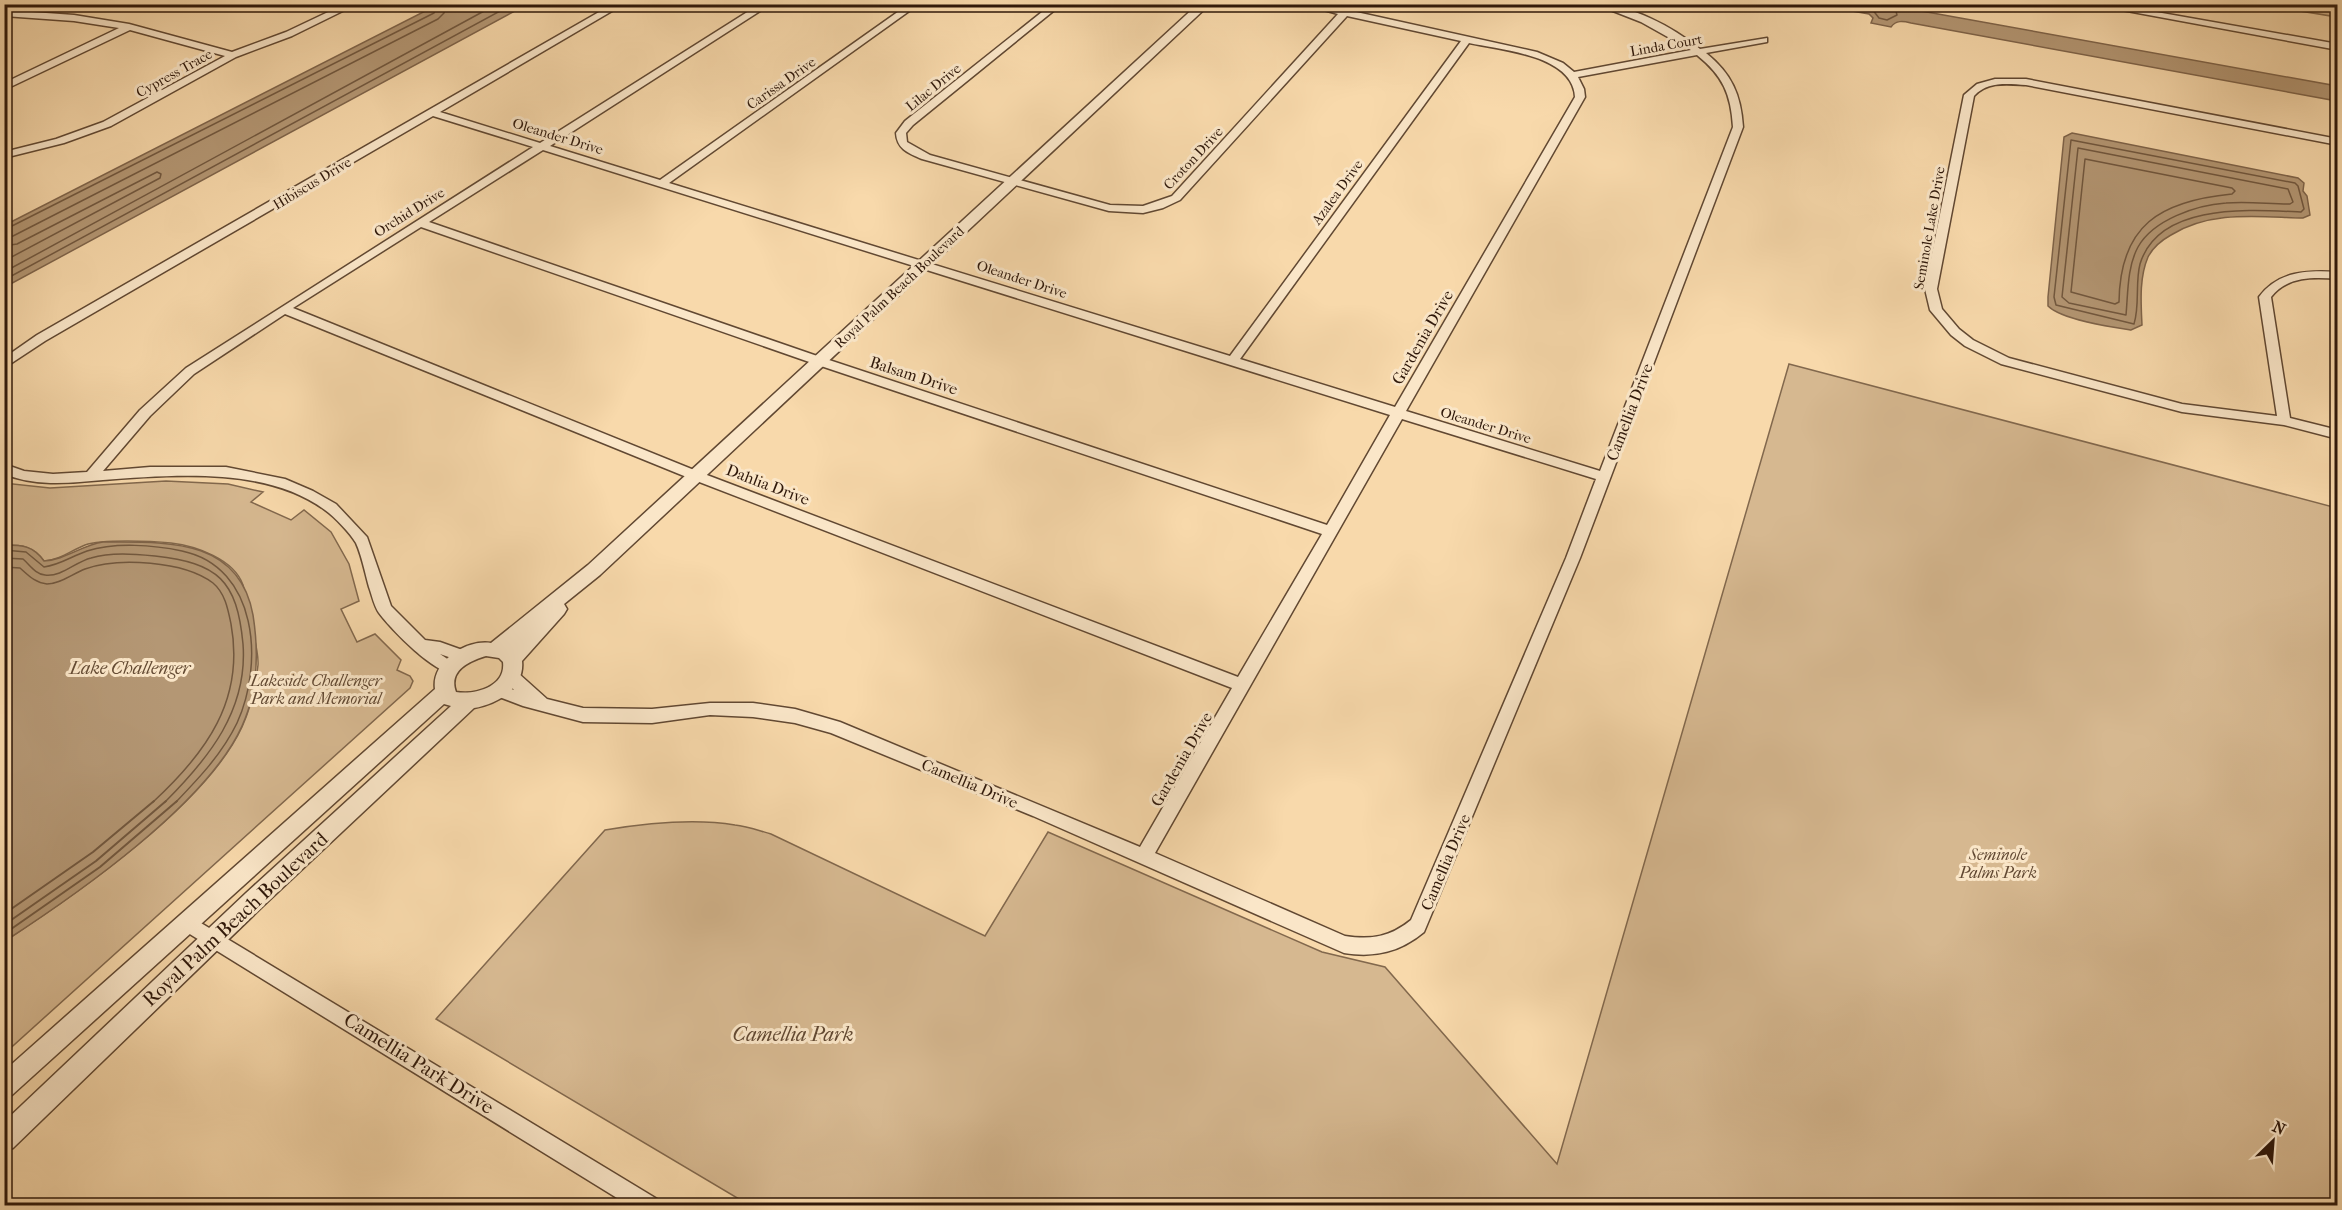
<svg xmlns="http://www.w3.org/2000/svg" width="2342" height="1210" font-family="'IM FELL French Canon',serif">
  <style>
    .green { fill: #d6b890; stroke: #82684d; stroke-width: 1.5 }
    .water { fill: #b49774; stroke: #7f644a; stroke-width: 1.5 }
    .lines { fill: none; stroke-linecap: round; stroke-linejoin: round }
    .shore-far1 { stroke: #72583f; stroke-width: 1.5 }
    .shore { stroke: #72583f; stroke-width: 2 }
    .minor-casing { stroke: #614832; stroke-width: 3 }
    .tertiary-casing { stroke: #614832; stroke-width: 3 }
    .minor { fill: #fae6c8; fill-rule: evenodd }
    .tertiary { fill: #fae6c8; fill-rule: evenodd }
    .labels { text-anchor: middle; stroke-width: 6; stroke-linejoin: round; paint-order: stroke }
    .far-street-label { font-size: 14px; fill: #2f180a; stroke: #fae6c8 }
    .street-label { font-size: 16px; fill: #2f180a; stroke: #fae6c8 }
    .park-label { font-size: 16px; font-style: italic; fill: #614832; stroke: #fae6c8 }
    .water-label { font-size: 18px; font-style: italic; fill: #644b34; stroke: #fae6c8 }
    .near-street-label { font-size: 20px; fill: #2f180a; stroke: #fae6c8 }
    .near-park-label { font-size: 20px; font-style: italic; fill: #614832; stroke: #fae6c8 }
  </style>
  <rect width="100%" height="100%" fill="#f8d9ab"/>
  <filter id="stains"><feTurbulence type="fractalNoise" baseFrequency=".00333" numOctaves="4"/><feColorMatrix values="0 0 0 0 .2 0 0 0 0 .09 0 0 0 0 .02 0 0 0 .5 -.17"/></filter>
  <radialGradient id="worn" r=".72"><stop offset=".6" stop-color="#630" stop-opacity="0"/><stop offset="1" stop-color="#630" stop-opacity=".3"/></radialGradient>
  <g class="green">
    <path d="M 2264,5 L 2337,5 L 2337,17 Z"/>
    <path d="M 1789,364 L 2337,508 L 2337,1205 L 749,1205 L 436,1019 L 605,830 C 647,823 693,818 735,825 C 747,826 760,831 771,834 L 985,936 L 1048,832 L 1322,952 L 1385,967 L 1557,1164 Z"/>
    <path d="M 166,481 L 228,484 L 263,492 L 251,502 L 291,520 L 304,510 L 331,532 L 349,564 L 359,601 L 341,609 L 357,642 L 375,634 L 401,660 L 397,670 L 410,676 L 413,681 L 410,688 L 5,1053 L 5,941 C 77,894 206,805 242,727 C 250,709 256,685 258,665 C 259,649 251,628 248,612 C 246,603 245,593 243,585 C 234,559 196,546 171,543 C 152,541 102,539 85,545 C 70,551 60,560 44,561 C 34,546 22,545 5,545 L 4,483 L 50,488 Z"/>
  </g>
  <g class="water">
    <path d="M 437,5 L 526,5 L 5,287 L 5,225 Z"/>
    <path d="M 1818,5 L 1888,5 L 2337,86 L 2337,101 L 1911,23 C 1903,21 1896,20 1891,27 L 1871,23 L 1873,18 L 1869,14 Z"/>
    <path d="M 2072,133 L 2298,178 L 2304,183 L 2303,191 L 2307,196 L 2310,215 L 2303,218 C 2258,217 2212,210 2171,235 C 2162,240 2153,247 2148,257 C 2139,278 2141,303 2142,325 L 2131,330 C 2111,327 2062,320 2048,306 L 2048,297 L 2064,137 Z"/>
    <path d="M 103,542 C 165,542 239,537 253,615 C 259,653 258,691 242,726 C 207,804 76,895 5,941 L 5,545 C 23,545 33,546 44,561 C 65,560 82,545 103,542 Z"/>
  </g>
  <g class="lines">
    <g class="shore-far1">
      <path d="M 1852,4 L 1872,9 L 1879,18 L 1887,20 L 1897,15 L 1894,4"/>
      <path d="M 2071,140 L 2295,183 L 2298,186 L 2304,209 L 2301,212 C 2251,210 2159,202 2140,264 C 2135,283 2140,305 2134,324 L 2056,305 L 2054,297 Z"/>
      <path d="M 2078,148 L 2288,189 L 2293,202 L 2290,204 C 2269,204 2247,201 2226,203 C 2196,205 2153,220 2138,247 C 2127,267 2128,294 2126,315 L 2069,303 L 2062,297 Z"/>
      <path d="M 2085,159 L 2232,188 L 2235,191 L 2232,194 C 2160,201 2120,225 2119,302 L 2115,304 L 2071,292 Z"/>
      <path d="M 4,230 L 434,13 L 438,4"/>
      <path d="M 4,237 L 13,236 L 438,19 L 444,13 L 446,4"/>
      <path d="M 4,246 L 17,244 L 157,172 L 161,174 L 160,178 L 4,261"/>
      <path d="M 4,272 L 497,4"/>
      <path d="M 4,280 L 513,4"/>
      <path d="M 4,550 L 26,552 L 44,567 C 60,565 72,556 87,551 C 115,542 154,545 182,551 C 258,567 264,664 237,723 C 222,754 199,778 176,802"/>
      <path d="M 4,558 L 23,559 C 30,565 35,574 45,575 C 62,577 75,562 91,558 C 111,552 134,554 155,556 C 218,563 237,580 243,644 C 248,710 209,758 165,802"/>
      <path d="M 4,567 L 20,568 C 28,575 35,583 47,584 C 60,584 72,574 85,569 C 118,557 184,561 213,583 C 225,593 228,609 231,624 C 245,700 206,753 153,802"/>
    </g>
    <g class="shore">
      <path d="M 4,914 L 93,852 L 154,801"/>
      <path d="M 4,925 L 96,861 L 166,801"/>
      <path d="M 4,934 L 100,867 L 177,801"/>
    </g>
    <defs>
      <g id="minor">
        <path d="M 345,4 L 357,4 L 292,36 L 236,57 L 111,126 L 64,143 L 4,158 L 4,152 L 56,139 L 103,122 L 225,56 L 130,30 L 4,90 L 4,83 L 119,28 L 74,21 L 4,16 L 4,10 L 74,15 L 129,24 L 232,52 L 286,32 Z"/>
        <path d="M 613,4 L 624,4 L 440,112 L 540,143 L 760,4 L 771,4 L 550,146 L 660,180 L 909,4 L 919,4 L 669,183 L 1230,356 L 1461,41 L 1347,16 L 1180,200 L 1163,208 L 1143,213 L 1109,211 L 922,159 C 908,153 897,149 896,133 L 905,121 L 1052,4 L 1062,4 L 913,125 L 906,133 L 907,142 L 930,155 L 1110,205 L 1143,206 L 1172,196 L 1338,14 L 1302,4 L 1320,4 L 1537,52 L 1563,63 L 1574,72 L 1691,50 L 1641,22 L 1595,4 C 1630,4 1673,27 1700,49 L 1767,38 L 1767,42 L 1706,53 C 1732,74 1741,95 1743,127 L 1580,558 L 1424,932 C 1400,952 1375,958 1344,953 L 1033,816 L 831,733 L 795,723 L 753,717 L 710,715 L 652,723 L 583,722 L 523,706 L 494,695 L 492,691 L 494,687 L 500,685 L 514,690 L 504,677 L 506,673 L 512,671 L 518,673 L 547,699 L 583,708 L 652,709 L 710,703 L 753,703 L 795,709 L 840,722 L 1140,847 L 1232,688 L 689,478 L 285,314 L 194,374 L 150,416 L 103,471 L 150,467 L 226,467 L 285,479 L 313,491 L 336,504 L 367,537 L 391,606 L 425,640 L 440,642 L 468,652 L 471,656 L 468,660 L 463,662 L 440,654 L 455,664 L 457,668 L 455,672 C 438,678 389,627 379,613 C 374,606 372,595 369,587 C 365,573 362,556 356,543 C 350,533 335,517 325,510 C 265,466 173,475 103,480 C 70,483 37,487 4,474 L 4,464 L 24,471 L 53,474 L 87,472 L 140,410 L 186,368 L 533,147 L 433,116 L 45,341 L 4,368 L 4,358 L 37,335 ZM 1469,43 C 1501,50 1573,55 1575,97 L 1395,407 L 1240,359 ZM 1697,55 C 1723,76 1731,94 1733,127 L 1600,471 L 1406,411 L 1585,97 L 1584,89 L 1578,77 ZM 543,150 L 1390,415 L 1327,525 L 823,358 L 429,222 ZM 421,227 L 815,364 L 1322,534 L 1238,677 L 699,472 L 293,308 ZM 1402,419 L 1596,479 L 1566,558 L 1411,920 C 1390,937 1372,940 1345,936 L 1155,853 Z"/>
        <path d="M 2089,4 L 2111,4 L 2338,44 L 2338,50 Z"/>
        <path d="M 1995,79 L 2026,79 L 2338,139 L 2338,145 L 2026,85 C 2007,84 1988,81 1974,96 L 1937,289 L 1942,309 L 1959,329 L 1973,340 L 2009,358 L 2182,404 L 2277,416 L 2259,297 C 2278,271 2308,270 2338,272 L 2338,279 C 2314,277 2287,276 2271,297 L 2290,418 L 2338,430 L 2338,439 L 2284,425 L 2182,412 L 2001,364 L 1965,346 L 1951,335 L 1930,310 L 1925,289 L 1964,95 L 1977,84 Z"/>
        <path d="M 186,914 L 657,1199 L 660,1206 L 630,1206 L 180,928 L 177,922 L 180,916 Z"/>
      </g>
      <path id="tertiary" d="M 1198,4 L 1210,4 L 600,575 L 564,604 L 567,609 L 564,614 L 522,661 C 525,688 497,704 474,708 L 262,907 L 13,1148 L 4,1151 L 4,1122 L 246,893 L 451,706 L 444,704 L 12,1095 L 4,1099 L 4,1071 L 435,689 C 431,662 466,639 491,643 L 588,565 ZM 486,656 L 499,658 L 503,662 C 506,687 475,695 456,692 C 448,671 469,661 486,656 Z"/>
    </defs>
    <use href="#minor" class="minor-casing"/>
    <use href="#tertiary" class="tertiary-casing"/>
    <use href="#minor" class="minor"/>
    <use href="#tertiary" class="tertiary"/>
  </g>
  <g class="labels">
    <g class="far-street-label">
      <text transform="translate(1666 45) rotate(-10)" y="5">Linda Court</text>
      <text transform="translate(174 73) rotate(-29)" y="5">Cypress Trace</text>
      <text transform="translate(781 83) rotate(-35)" y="5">Carissa Drive</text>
      <text transform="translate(933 87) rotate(-39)" y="5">Lilac Drive</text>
      <text transform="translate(558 136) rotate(17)" y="5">Oleander Drive</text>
      <text transform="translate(1193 158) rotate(-47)" y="5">Croton Drive</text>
      <text transform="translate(312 183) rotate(-31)" y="5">Hibiscus Drive</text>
      <text transform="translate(1337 192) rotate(-54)" y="5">Azalea Drive</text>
      <text transform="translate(409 212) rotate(-32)" y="5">Orchid Drive</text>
      <text transform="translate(1929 228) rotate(-80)" y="5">Seminole Lake Drive</text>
      <text transform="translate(1022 279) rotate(18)" y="5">Oleander Drive</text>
      <text transform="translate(899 287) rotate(-43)" y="5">Royal Palm Beach Boulevard</text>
      <text transform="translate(1486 425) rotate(17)" y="5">Oleander Drive</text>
    </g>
    <g class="street-label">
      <text transform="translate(1422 337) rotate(-60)" y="6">Gardenia Drive</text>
      <text transform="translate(914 375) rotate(18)" y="6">Balsam Drive</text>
      <text transform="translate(1629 412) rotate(-69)" y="6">Camellia Drive</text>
      <text transform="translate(768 484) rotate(21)" y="6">Dahlia Drive</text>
      <text transform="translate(1181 759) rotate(-60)" y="6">Gardenia Drive</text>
      <text transform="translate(970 783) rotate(23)" y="6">Camellia Drive</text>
      <text transform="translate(1445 862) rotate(-67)" y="6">Camellia Drive</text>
    </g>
    <g class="park-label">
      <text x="316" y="686">Lakeside Challenger<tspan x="316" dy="18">Park and Memorial</tspan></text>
      <text x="1998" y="860">Seminole<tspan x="1998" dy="18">Palms Park</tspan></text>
    </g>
    <g class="water-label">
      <text x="130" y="674">Lake Challenger</text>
    </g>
    <g class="near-street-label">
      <text transform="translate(235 919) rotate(-43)" y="7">Royal Palm Beach Boulevard</text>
      <text transform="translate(419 1063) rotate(32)" y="7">Camellia Park Drive</text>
    </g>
    <g class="near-park-label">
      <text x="793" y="1041">Camellia Park</text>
    </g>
  </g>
  <rect width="2342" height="1210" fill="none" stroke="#f8d9ab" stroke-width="24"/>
  <rect x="6" y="6" width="2330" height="1198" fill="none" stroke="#2f180a" stroke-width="3"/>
  <rect x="12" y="12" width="2318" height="1186" fill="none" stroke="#2f180a" stroke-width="1.5"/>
  <g transform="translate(2273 1141) rotate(25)" stroke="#fae6c8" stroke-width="4.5" paint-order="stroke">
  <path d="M0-4.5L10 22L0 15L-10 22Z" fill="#2f180a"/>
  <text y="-9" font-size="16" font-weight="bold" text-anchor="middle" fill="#2f180a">N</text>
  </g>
  <rect width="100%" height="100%" filter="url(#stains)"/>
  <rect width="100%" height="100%" fill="url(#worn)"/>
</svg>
